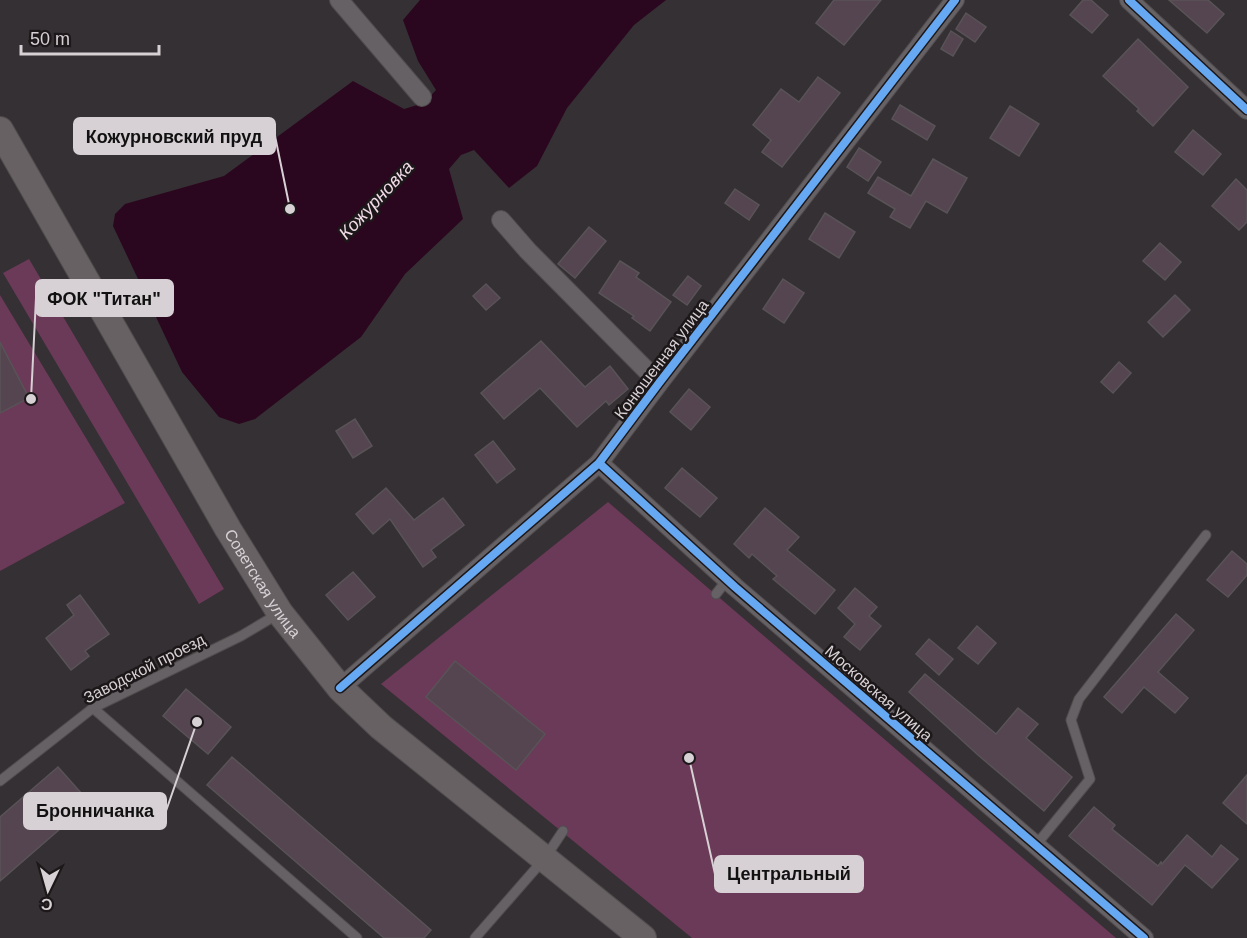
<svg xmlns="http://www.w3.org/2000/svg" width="1247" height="938" font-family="Arial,sans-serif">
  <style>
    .green { fill: #6b3a58 }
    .water { fill: #2b071f }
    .building { fill: #554550; stroke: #585356; stroke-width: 1.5 }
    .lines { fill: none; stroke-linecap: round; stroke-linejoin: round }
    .service-casing { stroke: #514d4f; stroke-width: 11 }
    .minor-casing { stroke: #514d4f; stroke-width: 20 }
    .secondary-casing { stroke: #514d4f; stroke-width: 28 }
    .service { stroke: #666164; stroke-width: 9 }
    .minor { stroke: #666164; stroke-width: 18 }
    .secondary { stroke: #676164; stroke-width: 26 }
    .cycleway-casing { stroke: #1c1719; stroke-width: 11 }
    .cycleway { stroke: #66a8f1; stroke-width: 8 }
    .labels { text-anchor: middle; stroke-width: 5; stroke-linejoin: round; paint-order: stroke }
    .street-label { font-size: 16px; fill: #d7d0d4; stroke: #1c1719 }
    .water-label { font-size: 18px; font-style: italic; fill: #f2dbe8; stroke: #1c1719 }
    .leader { fill: none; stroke: #d7d0d4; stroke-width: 2 }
    .callout-dot { fill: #d7d0d4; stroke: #1c1719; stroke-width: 2 }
    .callout { fill: #d7d0d4; stroke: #d7d0d4; stroke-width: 2 }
    .callout-label { font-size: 18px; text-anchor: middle; font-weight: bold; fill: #111 }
  </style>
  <rect width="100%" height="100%" fill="#353033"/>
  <g class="green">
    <path d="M 29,259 L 224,589 L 199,604 L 3,273 Z"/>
    <path d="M 0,295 L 125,503 L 0,571 Z"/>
    <path d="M 608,502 L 1116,938 L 692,938 L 381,684 Z"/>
  </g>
  <path class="water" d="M 420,0 L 666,0 L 634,25 L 567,108 L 537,166 L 509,188 L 474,150 L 461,155 L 449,169 L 463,219 L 405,274 L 361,337 L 255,419 L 239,424 L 219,417 L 182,372 L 113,226 L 115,214 L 125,204 L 224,176 L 353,81 L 404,109 L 424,103 L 436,90 L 418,61 L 403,20 Z"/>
  <g class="building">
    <path d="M 834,0 L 881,0 L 844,45 L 816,23 Z"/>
    <path d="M 1083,0 L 1091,0 L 1108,15 L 1092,33 L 1070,15 Z"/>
    <path d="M 1169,0 L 1208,0 L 1224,14 L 1207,33 Z"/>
    <path d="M 966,13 L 986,27 L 975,42 L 956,29 Z"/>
    <path d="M 951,31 L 963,39 L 953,56 L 941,49 Z"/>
    <path d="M 1138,39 L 1188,87 L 1153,126 L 1137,111 L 1139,109 L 1103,76 Z"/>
    <path d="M 818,77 L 840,93 L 782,167 L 762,152 L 771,140 L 753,125 L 781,89 L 799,102 Z"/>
    <path d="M 900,105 L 935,126 L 927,140 L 892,119 Z"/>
    <path d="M 1010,106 L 1039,124 L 1019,156 L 990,138 Z"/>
    <path d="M 1193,130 L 1221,154 L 1203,175 L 1175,152 Z"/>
    <path d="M 859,148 L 881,162 L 868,181 L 847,167 Z"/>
    <path d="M 933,159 L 967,178 L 947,213 L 926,201 L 910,228 L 890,217 L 895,209 L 868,193 L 878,177 L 911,196 Z"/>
    <path d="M 1236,179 L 1247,190 L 1247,222 L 1239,230 L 1212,206 Z"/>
    <path d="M 735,189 L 759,205 L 749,220 L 725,203 Z"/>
    <path d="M 825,213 L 855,232 L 839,258 L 809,239 Z"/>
    <path d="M 589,227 L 606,241 L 575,278 L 558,264 Z"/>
    <path d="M 1160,243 L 1181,262 L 1165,280 L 1143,261 Z"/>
    <path d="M 620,261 L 639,273 L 636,277 L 671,302 L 650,331 L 632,318 L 634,316 L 599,293 Z"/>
    <path d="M 688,276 L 701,286 L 687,305 L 673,295 Z"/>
    <path d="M 783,279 L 804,293 L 784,323 L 763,309 Z"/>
    <path d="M 486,284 L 500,298 L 486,310 L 473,296 Z"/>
    <path d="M 1175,295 L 1190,310 L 1163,337 L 1148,322 Z"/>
    <path d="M 541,341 L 585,387 L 610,366 L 628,389 L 609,405 L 606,401 L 577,427 L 540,388 L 504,419 L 481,393 Z"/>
    <path d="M 0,342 L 29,398 L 0,413 Z"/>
    <path d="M 1119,362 L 1131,373 L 1113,393 L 1101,382 Z"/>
    <path d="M 689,389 L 710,407 L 691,430 L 670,412 Z"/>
    <path d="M 355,419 L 372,446 L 353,458 L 336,431 Z"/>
    <path d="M 493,441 L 515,469 L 497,483 L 475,455 Z"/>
    <path d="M 682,468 L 717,498 L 700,517 L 665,488 Z"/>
    <path d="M 386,488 L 414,520 L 443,498 L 464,525 L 431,550 L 436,557 L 423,567 L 390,519 L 373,534 L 356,514 Z"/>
    <path d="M 765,508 L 799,537 L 787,550 L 835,590 L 815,614 L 773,579 L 777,576 L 752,554 L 749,558 L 734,544 Z"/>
    <path d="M 1232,551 L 1247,564 L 1247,575 L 1228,597 L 1207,580 Z"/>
    <path d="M 353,572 L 375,597 L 348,620 L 326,595 Z"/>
    <path d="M 855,588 L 877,607 L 869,616 L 881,626 L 860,650 L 844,637 L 855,624 L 838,608 Z"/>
    <path d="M 80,595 L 109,634 L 85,651 L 89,656 L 71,670 L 46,638 L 74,615 L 67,605 Z"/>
    <path d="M 1176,614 L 1194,630 L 1158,672 L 1188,698 L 1175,713 L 1144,687 L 1122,713 L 1104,697 Z"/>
    <path d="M 977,626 L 996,643 L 978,664 L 958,648 Z"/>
    <path d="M 929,639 L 953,659 L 939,675 L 916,654 Z"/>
    <path d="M 455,661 L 545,734 L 516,770 L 426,697 Z"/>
    <path d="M 925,674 L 996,734 L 1018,708 L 1038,724 L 1026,738 L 1072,777 L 1044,811 L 978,755 L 909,692 Z"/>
    <path d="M 186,689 L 231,727 L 208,754 L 163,716 Z"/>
    <path d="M 232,757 L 431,930 L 424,938 L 384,938 L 207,785 Z"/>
    <path d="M 58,767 L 90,803 L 0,881 L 0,817 Z"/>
    <path d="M 1247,775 L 1247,824 L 1223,803 Z"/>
    <path d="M 1094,807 L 1115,825 L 1112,829 L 1158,866 L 1161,862 L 1162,864 L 1187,835 L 1212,857 L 1221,845 L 1238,859 L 1212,888 L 1185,865 L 1152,905 L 1069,836 Z"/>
  </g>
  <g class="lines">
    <defs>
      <g id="service">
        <path d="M 716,594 L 727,580"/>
        <path d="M 93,708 L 357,938"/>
        <path d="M 0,781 L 93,708 L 241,636 L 278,614"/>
        <path d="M 1036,845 L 1090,779 L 1071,720 L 1079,699 L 1206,535"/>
        <path d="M 475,938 L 545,858 L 563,831"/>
      </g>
      <g id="minor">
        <path d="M 339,0 L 422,97"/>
        <path d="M 1129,0 L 1247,110"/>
        <path d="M 501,220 L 528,251 L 659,383"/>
        <path d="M 599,463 L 735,587 L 1144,938"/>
        <path d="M 340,688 L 599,463 L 659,383 L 955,0"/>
      </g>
      <g id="secondary">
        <path id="s1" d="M 0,130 L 228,529 L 280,613 L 340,688 L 381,727 L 643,938"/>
      </g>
    </defs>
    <use href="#service" class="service-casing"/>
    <use href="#minor" class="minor-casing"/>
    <use href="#secondary" class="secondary-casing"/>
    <use href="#service" class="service"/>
    <use href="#minor" class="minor"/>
    <use href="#secondary" class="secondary"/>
    <defs>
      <g id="cycleway">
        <path d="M 1129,0 L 1247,110"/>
        <path d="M 599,463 L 735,587 L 1144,938"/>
        <path d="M 340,688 L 599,463 L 659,383 L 955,0"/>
      </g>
    </defs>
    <use href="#cycleway" class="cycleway-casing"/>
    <use href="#cycleway" class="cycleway"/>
  </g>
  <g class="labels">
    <g class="street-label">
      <text transform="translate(661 359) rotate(-53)" y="6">Конюшенная улица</text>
      <text dy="6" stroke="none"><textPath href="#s1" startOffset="524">Советская улица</textPath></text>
      <text transform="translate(144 668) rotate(-27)" y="6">Заводской проезд</text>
      <text transform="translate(879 693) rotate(41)" y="6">Московская улица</text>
    </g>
    <g class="water-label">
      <text transform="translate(376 200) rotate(-47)" y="6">Кожурновка</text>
    </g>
  </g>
  <path class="leader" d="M290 209L275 136M31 399L36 298M197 722L166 811M689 758L715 874"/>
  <g class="callout-dot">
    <circle cx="290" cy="209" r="6"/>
    <circle cx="31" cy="399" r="6"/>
    <circle cx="197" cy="722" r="6"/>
    <circle cx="689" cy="758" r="6"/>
  </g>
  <g class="callout">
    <rect x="74" y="118" width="201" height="36" rx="6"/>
    <rect x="36" y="280" width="137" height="36" rx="6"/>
    <rect x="24" y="793" width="142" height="36" rx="6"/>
    <rect x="715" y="856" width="148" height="36" rx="6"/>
  </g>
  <g class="callout-label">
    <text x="174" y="143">Кожурновский пруд</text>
    <text x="104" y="305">ФОК "Титан"</text>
    <text x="95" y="817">Бронничанка</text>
    <text x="789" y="880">Центральный</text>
  </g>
  <g transform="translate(48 890) rotate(185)" stroke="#1c1719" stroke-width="4.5" paint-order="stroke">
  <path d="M0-4.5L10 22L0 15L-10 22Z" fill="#d7d0d4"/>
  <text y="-9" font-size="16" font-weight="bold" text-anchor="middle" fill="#d7d0d4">С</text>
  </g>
  <path d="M21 45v9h138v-9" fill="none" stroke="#d7d0d4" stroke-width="3"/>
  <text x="30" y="45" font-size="18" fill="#d7d0d4" stroke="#1c1719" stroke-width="4.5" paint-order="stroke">50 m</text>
</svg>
